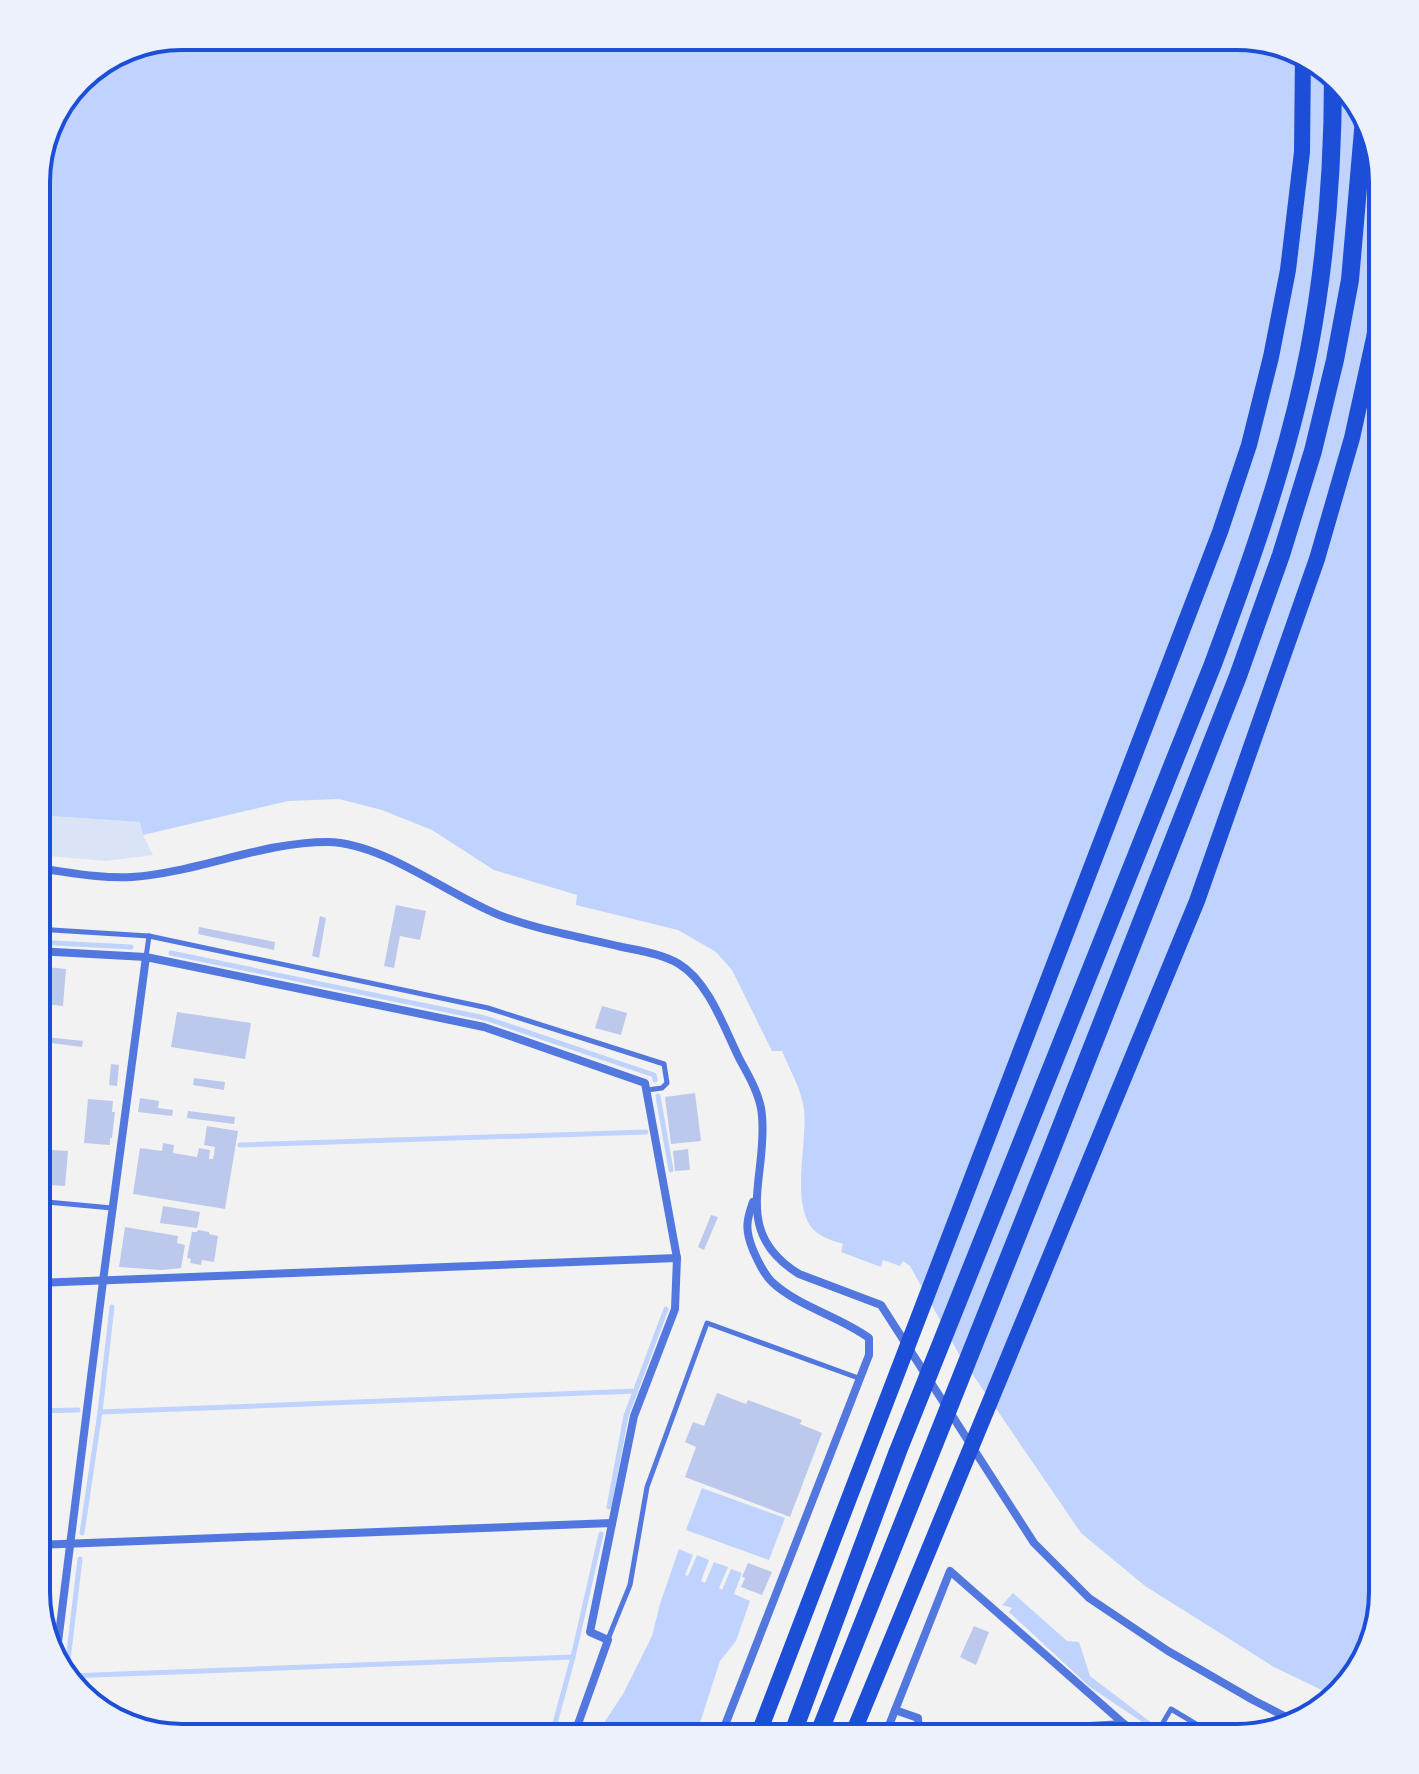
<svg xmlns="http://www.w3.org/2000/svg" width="1419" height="1774" font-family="Poppins,sans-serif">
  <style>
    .green { fill: #dbe4f7 }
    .water { fill: #bfd3fe }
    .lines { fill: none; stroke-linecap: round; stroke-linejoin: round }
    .stream { stroke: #bfd3fe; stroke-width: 5 }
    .building { fill: #bdc9ec }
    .service { stroke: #5277de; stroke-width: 5 }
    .minor { stroke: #5277de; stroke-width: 8 }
    .trunk { stroke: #1d4ed8; stroke-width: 16 }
    .motorway { stroke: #1d4ed8; stroke-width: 18 }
    .rim { fill: none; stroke: #1d4ed8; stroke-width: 4 }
  </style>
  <rect width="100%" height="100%" fill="#f2f2f2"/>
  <path class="green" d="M 36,815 L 140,822 L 143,835 L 153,855 L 106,861 L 36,855 Z"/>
  <g class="water">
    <path d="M 182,36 L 1246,36 L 1310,55 L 1358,100 L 1383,181 L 1383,1593 L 1368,1657 L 1334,1696 L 1274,1667 L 1145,1586 L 1081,1533 L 960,1356 L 910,1266 L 903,1261 L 900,1266 L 883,1260 L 881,1267 L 841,1252 L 843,1244 C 834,1241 823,1238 815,1231 C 789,1207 808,1142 804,1109 C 801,1089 790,1070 782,1051 L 772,1051 L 732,970 L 716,952 L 678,930 L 576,905 L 577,895 L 494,870 L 432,830 L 382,810 L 339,799 L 288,801 L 143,835 L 140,822 L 36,815 L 36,172 L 51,117 L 85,73 Z"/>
    <path d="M 702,1488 L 785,1518 L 769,1560 L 686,1530 Z"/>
    <path d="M 679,1549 L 693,1555 L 685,1575 L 688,1576 L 697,1555 L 709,1560 L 701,1581 L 705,1583 L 714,1562 L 728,1567 L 719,1588 L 722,1590 L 731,1569 L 742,1573 L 734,1594 L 750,1601 L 736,1641 L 720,1661 L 695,1738 L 594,1738 L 623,1694 L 652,1636 L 660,1604 Z"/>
    <path d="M 1013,1593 L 1067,1641 L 1079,1642 L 1090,1676 L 1153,1724 L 1151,1728 L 1090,1687 L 1009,1612 L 1012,1608 L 1002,1605 Z"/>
  </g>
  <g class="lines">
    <g class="stream">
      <path d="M 36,942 L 131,947"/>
      <path d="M 171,953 L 485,1018 L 654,1075 L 655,1080"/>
      <path d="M 658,1096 L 671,1170"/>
      <path d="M 240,1145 L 646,1132"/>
      <path d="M 36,1411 L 78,1410"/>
      <path d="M 100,1412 L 636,1391"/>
      <path d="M 609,1507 L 626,1416 L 666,1309"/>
      <path d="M 82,1533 L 100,1412 L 112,1307"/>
      <path d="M 67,1676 L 573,1657"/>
      <path d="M 66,1677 L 80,1559"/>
      <path d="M 551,1738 L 573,1657 L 601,1534"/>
    </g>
  </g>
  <g class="building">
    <path d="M 396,905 L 426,911 L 420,940 L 400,936 L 394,968 L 384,966 Z"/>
    <path d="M 320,916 L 326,918 L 319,958 L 312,956 Z"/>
    <path d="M 199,927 L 275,942 L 274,950 L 198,934 Z"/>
    <path d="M 36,966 L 66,969 L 63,1006 L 36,1003 Z"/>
    <path d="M 602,1006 L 627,1013 L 621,1035 L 595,1028 Z"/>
    <path d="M 177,1012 L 251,1023 L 245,1059 L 171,1047 Z"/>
    <path d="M 37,1036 L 83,1041 L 82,1047 L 36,1041 Z"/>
    <path d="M 111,1064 L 119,1065 L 117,1086 L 109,1085 Z"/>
    <path d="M 194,1078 L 225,1082 L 224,1090 L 193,1085 Z"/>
    <path d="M 695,1093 L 701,1141 L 671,1144 L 665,1097 Z"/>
    <path d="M 140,1098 L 159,1101 L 158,1108 L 173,1110 L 172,1116 L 138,1112 Z"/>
    <path d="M 88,1099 L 113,1101 L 112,1112 L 115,1112 L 112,1138 L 110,1138 L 110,1145 L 84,1143 Z"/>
    <path d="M 188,1111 L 235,1117 L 234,1124 L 187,1118 Z"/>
    <path d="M 207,1126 L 238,1131 L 225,1209 L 133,1194 L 140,1148 L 162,1151 L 163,1143 L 174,1145 L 173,1153 L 197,1157 L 199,1148 L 210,1150 L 209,1159 L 213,1159 L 215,1147 L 204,1145 Z"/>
    <path d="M 36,1149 L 68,1151 L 65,1186 L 36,1184 Z"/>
    <path d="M 688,1149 L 690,1170 L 675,1171 L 673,1151 Z"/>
    <path d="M 163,1206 L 200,1212 L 197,1228 L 160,1223 Z"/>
    <path d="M 711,1215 L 718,1217 L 704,1250 L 698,1247 Z"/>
    <path d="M 125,1227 L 178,1236 L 177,1243 L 185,1245 L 181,1268 L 162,1270 L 119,1267 Z"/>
    <path d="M 198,1230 L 209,1232 L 209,1234 L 218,1236 L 214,1262 L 202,1260 L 201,1265 L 190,1263 L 191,1259 L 187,1258 L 192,1232 L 197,1232 Z"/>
    <path d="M 717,1393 L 746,1404 L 748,1400 L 802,1420 L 800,1424 L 822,1433 L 790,1517 L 685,1477 L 696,1447 L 685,1442 L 693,1422 L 704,1426 Z"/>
    <path d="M 748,1563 L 772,1572 L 762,1595 L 741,1587 L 745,1578 L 742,1577 Z"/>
    <path d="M 974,1626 L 989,1632 L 976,1665 L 960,1657 Z"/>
  </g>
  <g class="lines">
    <g class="service">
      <path d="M 36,929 L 149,936 L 488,1008 L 664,1064 L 667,1083 L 662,1088 L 647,1090"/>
      <path d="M 146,957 L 149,936"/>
      <path d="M 36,1201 L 112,1208"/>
      <path d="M 608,1639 L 630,1585 L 647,1487 L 707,1323 L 861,1379"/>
      <path d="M 1154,1738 L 1171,1709 L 1206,1730"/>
    </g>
    <g class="minor">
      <path d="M 36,868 C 68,872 100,879 132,877 C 199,872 261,842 328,842 C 384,843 448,895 499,915 C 538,930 581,937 622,947 C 641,951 662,954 679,964 C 709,982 725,1030 740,1060 C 749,1076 761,1097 762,1116 C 768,1178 730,1231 799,1274 L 881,1305 L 1034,1543 L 1089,1598 L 1168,1651 L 1253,1700 L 1294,1721"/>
      <path d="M 36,1283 L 677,1258 L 645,1083 L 484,1027 L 146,957 L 36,951"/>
      <path d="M 36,1545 L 612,1523"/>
      <path d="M 56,1658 L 103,1281 L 146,957"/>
      <path d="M 895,1710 L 918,1718 L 919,1736 L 1124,1724"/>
      <path d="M 573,1738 L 608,1640 L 590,1632 L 634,1416 L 675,1309 L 677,1258"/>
      <path d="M 720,1738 L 869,1355 L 869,1338 C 839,1316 799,1307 772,1282 C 763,1273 758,1261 753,1250 C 745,1230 746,1221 753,1202"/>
      <path d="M 884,1738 L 950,1571 L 1124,1724 L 1145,1738"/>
    </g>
    <g class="trunk">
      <path d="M 757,1738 L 1220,532 L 1249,445 L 1271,357 L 1288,270 L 1302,152 L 1303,53"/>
      <path d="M 851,1738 L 1197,901 L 1317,559 L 1352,438 L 1374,338 L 1383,287"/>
    </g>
    <g class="motorway">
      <path d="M 791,1738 L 898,1451 L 1213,664 C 1251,562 1288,458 1309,350 C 1326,260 1333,168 1333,77"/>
      <path d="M 817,1738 L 1052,1149 L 1238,676 L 1281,555 L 1313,451 L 1335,360 L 1350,280 L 1364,119"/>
    </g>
  </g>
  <path d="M0 0H1419V1774H0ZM182 50H1237A132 132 0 0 1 1369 182V1592A132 132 0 0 1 1237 1724H182A132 132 0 0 1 50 1592V182A132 132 0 0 1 182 50Z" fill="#edf1fc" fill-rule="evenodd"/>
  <path class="rim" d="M182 50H1237A132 132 0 0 1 1369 182V1592A132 132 0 0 1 1237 1724H182A132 132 0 0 1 50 1592V182A132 132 0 0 1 182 50Z"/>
</svg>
